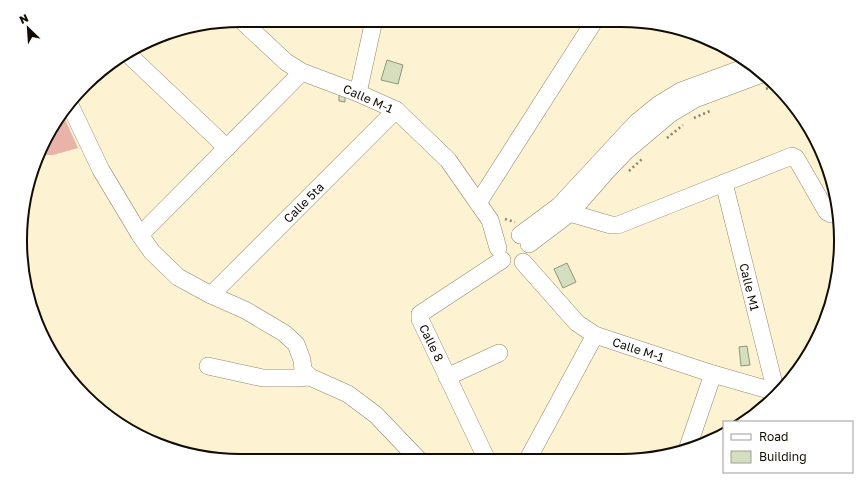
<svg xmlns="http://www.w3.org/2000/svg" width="861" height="481" font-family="'Golos Text',sans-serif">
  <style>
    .green { fill: #e9b3aa }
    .building { fill: #d5dfc0; stroke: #8d9678 }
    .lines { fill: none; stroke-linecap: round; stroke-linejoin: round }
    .minor-casing { stroke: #93886b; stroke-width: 18 }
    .path { stroke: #8b836e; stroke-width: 2.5; stroke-dasharray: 2 3; stroke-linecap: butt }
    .minor { stroke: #fff; stroke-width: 17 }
    .labels { text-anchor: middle; stroke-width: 3; stroke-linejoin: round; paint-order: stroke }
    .street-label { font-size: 12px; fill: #110d04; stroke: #fff }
    .rim { fill: none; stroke: #110d04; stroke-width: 2 }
  </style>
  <rect width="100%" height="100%" fill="#fdf2d2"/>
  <path class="green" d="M 63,112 L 64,117 L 78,148 L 53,155 L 40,155 L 57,118 Z"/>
  <g class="building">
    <path d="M 272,20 L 280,20 L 276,24 Z"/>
    <path d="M 387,60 L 403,65 L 398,84 L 381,80 Z"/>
    <path d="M 339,92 L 345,92 L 345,102 L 339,101 Z"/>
    <path d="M 567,263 L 576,282 L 563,288 L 554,269 Z"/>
    <path d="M 747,346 L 750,365 L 741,366 L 739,347 Z"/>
  </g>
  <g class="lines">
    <defs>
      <g id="minor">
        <path d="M 241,20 L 286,62 L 302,72 L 358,93 L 396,110 L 448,160 L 490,220 L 498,248"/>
        <path d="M 128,54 L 227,148"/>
        <path d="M 358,93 L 374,20"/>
        <path d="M 70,105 L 101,170 L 140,235 L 152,252 L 178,277 L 211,295 L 245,310 L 284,333 L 296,344 L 302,360 L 303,370 L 310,377 L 348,394 L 376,415 L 419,460"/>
        <path d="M 724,183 L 776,392"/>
        <path d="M 478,203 L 595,20"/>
        <path d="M 570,213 L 611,225 L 618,225 L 792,156 L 796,158 L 827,212 L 831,214 L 835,213"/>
        <path d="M 140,235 L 302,72"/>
        <path d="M 520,235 L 559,206 L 636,123 L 658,105 L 681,91 L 749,66"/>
        <path d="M 529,244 L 570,213 L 606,172 L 626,151 L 670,114 L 695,99 L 759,75"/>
        <path d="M 523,262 L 577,323 L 595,335 L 713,374 L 779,393"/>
        <path d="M 211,295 L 396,110"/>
        <path d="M 208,366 L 263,378 L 297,378 L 310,377"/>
        <path d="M 447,377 L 499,353"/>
        <path d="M 687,450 L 713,374"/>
        <path d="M 487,460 L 420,319 L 420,314 L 502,260"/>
        <path d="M 526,460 L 528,459 L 595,335"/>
      </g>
    </defs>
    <use href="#minor" class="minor-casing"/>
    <g class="path">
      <path d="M 766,89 L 773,86"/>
      <path d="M 694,118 L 710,111"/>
      <path d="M 667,138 L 683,125"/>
      <path d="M 629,171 L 642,159"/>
      <path d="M 505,219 L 515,222"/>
    </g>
    <use href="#minor" class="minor"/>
  </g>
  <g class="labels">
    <g class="street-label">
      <text transform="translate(368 99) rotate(24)" y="4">Calle M-1</text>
      <text transform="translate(304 203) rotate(-45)" y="4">Calle 5ta</text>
      <text transform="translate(749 287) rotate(76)" y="4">Calle M1</text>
      <text transform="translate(431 343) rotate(64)" y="4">Calle 8</text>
      <text transform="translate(638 350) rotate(18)" y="4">Calle M-1</text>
    </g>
  </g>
  <path d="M0 0H861V481H0ZM240 27H621A213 213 0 0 1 834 240V241A213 213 0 0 1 621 454H240A213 213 0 0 1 27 241V240A213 213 0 0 1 240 27Z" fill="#fff" fill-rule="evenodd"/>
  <path class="rim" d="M240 27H621A213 213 0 0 1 834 240V241A213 213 0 0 1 621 454H240A213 213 0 0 1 27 241V240A213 213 0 0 1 240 27Z"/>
  <rect x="723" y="421" width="130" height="52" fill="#ffffff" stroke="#a09e9b"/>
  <rect x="731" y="434" width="20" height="6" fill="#ffffff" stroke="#a09e9b"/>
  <text x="759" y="441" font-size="12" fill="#110d04">Road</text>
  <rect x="731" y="451" width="20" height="12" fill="#d5dfc0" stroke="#a09e9b"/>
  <text x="759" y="461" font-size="12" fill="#110d04">Building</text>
  <g transform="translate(28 28) rotate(335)" stroke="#ffffff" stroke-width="3" paint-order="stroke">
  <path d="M0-3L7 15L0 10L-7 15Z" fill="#110d04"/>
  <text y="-6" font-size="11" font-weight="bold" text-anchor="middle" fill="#110d04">N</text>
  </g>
</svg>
